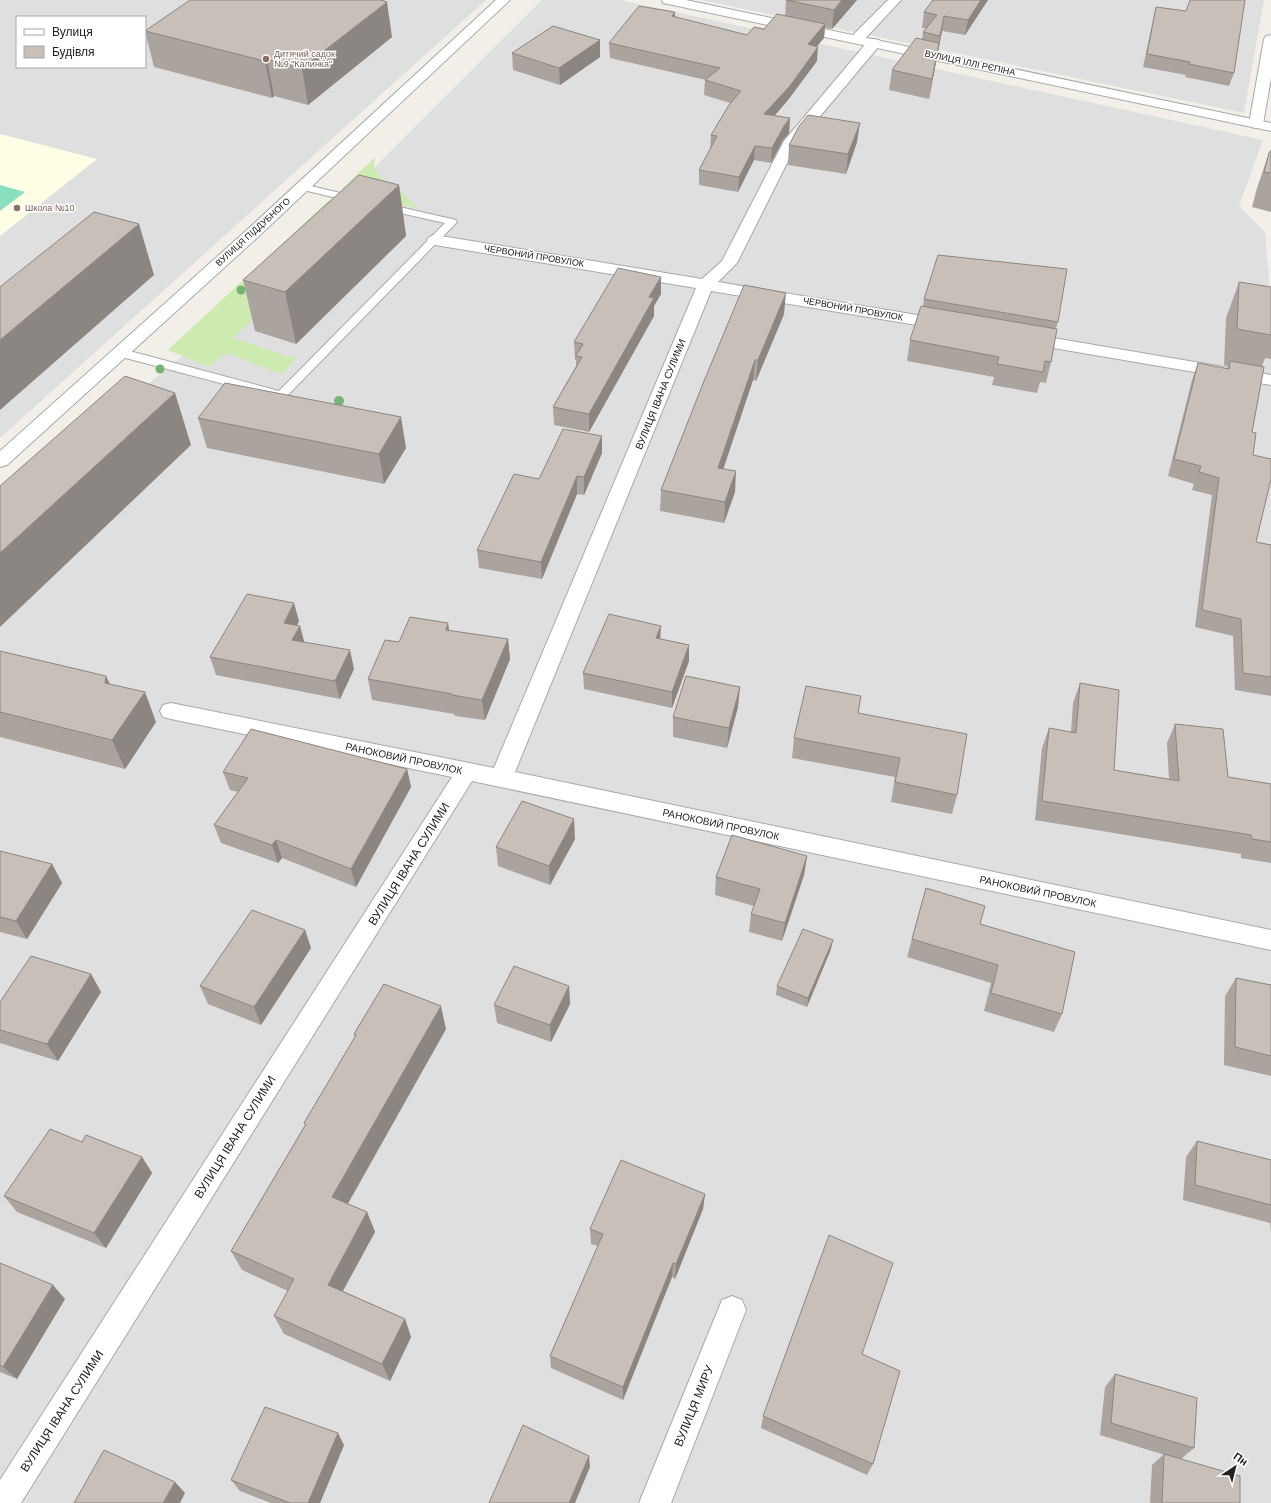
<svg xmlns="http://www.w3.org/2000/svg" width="1271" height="1503" font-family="Helvetica,sans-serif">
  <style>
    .residential { fill: #e0dfdf; fill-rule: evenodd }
    .education { fill: #ffffe5 }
    .grass { fill: #cdebb0 }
    .pitch { fill: #88e0be }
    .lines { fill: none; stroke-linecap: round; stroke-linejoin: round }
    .service-casing { stroke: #a9a9a9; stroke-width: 2 }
    .minor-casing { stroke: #a9a9a9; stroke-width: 2 }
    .tertiary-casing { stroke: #a9a9a9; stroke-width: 2 }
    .service { fill: #fff; fill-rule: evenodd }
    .minor { fill: #fff; fill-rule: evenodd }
    .tertiary { fill: #fff; fill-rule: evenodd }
    .tree { fill: #74b475 }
    .wall { fill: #aba49e }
    .shaded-wall { fill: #8b8681 }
    .building { fill: #c7bfb8; stroke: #8b8681 }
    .education-dot { fill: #8d6e63; stroke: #fff; stroke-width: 1.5 }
    .labels { text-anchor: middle; stroke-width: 3; stroke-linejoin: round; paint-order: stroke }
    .far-education-label { font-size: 9px; fill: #785e54; stroke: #fff; text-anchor: start }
    .far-street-label { font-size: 9px; fill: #222; stroke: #fff }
    .street-label { font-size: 10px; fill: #222; stroke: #fff }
    .near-street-label { font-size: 12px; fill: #222; stroke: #fff }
  </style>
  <rect width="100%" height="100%" fill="#f2efe9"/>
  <g class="residential">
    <path d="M 0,0 L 486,0 L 0,438 ZM 17,17 L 145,17 L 145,67 L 17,67 Z"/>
    <path d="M 542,0 L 620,0 L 1263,140 L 1239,206 L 1265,232 L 1271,304 L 1271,1503 L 0,1503 L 0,505 L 195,346 Z"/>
    <path d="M 701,0 L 1264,0 L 1244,113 Z"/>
  </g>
  <path class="education" d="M 0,134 L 97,159 L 0,236 Z"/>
  <g class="grass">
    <path d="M 375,157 L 374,167 L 381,178 L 400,191 L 419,209 L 342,189 Z"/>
    <path d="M 328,201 L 367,211 L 233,338 L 296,359 L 281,374 L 227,353 L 208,367 L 168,350 Z"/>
  </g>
  <path class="pitch" d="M 0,185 L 25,192 L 0,211 Z"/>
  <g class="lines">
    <defs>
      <g id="service">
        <path d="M 303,184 L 361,198 L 362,200 L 357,203 L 299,189 L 298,187 L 299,185 Z"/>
        <path d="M 382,203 L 456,220 L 457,222 L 285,398 L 277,398 L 118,356 L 116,353 L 118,350 L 122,349 L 279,391 L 445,223 L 378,208 L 377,206 L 378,204 Z"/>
      </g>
      <g id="minor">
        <path d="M 496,0 L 510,0 L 259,236 L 7,465 L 0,467 L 0,451 L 248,229 Z"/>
        <path d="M 888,0 L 901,0 L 862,42 L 852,42 L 850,39 L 852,36 Z"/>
        <path d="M 1271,35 L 1271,78 L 1263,124 L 1261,127 L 1256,128 L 1251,127 L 1249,124 L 1264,39 L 1266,36 Z"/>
        <path d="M 874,39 L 879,40 L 881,43 L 879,46 L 796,145 L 737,263 L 718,282 L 947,320 L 953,321 L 955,325 L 953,329 L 947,330 L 711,291 L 515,772 L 1271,930 L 1271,950 L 472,781 L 21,1503 L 0,1503 L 0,1480 L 452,777 L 171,719 L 163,717 L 160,711 L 163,705 L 171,703 L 494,768 L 696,288 L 435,245 L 429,243 L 427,240 L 429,237 L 435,235 L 702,279 L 722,261 L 784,141 L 869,40 Z"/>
        <path d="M 1024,333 L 1271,375 L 1271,385 L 1018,342 L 1015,338 L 1018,334 Z"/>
        <path d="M 732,1296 L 742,1300 L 746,1310 L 671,1503 L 639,1503 L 722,1300 Z"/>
      </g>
      <path id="tertiary" d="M 662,0 L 686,0 L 1271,123 L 1271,131 L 668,4 L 663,3 Z"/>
    </defs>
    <use href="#service" class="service-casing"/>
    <use href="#minor" class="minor-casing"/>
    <use href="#tertiary" class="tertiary-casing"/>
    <use href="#service" class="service"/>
    <use href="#minor" class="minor"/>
    <use href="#tertiary" class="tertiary"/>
  </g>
  <g class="tree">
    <circle cx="241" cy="290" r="4.5"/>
    <circle cx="160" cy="369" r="4.5"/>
    <circle cx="339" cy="401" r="5"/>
  </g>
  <g class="wall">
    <path d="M 786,0 L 857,0 L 832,29 L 825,28 L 824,38 L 817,46 L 817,61 L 788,100 L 774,116 L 790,118 L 789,133 L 783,140 L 771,163 L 754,160 L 738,192 L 699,185 L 699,170 L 710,150 L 711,135 L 730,103 L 704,95 L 705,80 L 706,80 L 610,58 L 609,43 L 675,17 L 747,35 L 764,29 L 785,16 Z"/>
    <path d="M 933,0 L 988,0 L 965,35 L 942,31 L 929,99 L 889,90 L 892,70 L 922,39 L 923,32 L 926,28 L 922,28 L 924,12 Z"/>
    <path d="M 1156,7 L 1234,73 L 1229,86 L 1185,77 L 1186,75 L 1143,67 L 1153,20 Z"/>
    <path d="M 145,31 L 392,37 L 308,105 L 274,96 L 272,98 L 154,67 Z"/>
    <path d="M 600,40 L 600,57 L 560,85 L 513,70 L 512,53 Z"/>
    <path d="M 857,142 L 846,174 L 788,165 L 789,145 Z"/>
    <path d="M 1271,150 L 1271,212 L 1252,207 L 1257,188 L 1269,153 Z"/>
    <path d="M 399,185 L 406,236 L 296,344 L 255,331 L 243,280 Z"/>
    <path d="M 1239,282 L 1271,287 L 1271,359 L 1265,358 L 1262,366 L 1252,432 L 1253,455 L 1256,542 L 1271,545 L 1271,696 L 1235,690 L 1233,636 L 1195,627 L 1212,495 L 1192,490 L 1194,484 L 1168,476 L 1192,380 L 1198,363 L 1227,369 L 1228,366 L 1224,365 L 1226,318 Z"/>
    <path d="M 661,294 L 654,306 L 654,316 L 589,432 L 554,425 L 553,407 L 576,366 L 576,360 L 575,360 L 574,342 Z"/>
    <path d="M 924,299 L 1058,322 L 1056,328 L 1051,362 L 1046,383 L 1040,382 L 1037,393 L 992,385 L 994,377 L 907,361 L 910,340 L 923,306 Z"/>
    <path d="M 784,314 L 756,381 L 753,380 L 723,469 L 735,492 L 724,523 L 660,511 L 661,490 Z"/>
    <path d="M 198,418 L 406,448 L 384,484 L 207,448 Z"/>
    <path d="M 602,436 L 602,453 L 584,495 L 577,494 L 542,579 L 479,568 L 477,550 L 539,479 Z"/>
    <path d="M 299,621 L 297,626 L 300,626 L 304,642 L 354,669 L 340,699 L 216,675 L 210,657 Z"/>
    <path d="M 448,623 L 449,631 L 508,639 L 510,659 L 485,720 L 455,716 L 454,714 L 372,700 L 368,679 L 399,642 Z"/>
    <path d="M 661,639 L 689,645 L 689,661 L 672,708 L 584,689 L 583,673 Z"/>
    <path d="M 0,651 L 106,676 L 110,684 L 156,722 L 125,769 L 0,737 Z"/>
    <path d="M 1080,683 L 1114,770 L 1169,779 L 1167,743 L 1175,724 L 1228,777 L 1271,784 L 1271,863 L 1241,858 L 1241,854 L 1035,820 L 1042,748 L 1049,728 L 1071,732 L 1073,703 Z"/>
    <path d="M 861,696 L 858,713 L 957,795 L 952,814 L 891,802 L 895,777 L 792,758 L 794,738 Z"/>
    <path d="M 738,707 L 727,748 L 673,737 L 673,717 Z"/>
    <path d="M 407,769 L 411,787 L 356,887 L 282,858 L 278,863 L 221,843 L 214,825 L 238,792 L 230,790 L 223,772 Z"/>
    <path d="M 575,839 L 550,885 L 498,866 L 496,847 Z"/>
    <path d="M 0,851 L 52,864 L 62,883 L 27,939 L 0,932 Z"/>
    <path d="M 807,856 L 804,875 L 782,941 L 749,932 L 751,914 L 754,906 L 715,895 L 716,877 Z"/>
    <path d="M 926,888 L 980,924 L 1062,1014 L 1054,1032 L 984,1011 L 991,983 L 907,957 Z"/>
    <path d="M 305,930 L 311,948 L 261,1025 L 208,1004 L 200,986 Z"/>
    <path d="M 831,949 L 807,1007 L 776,995 L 777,986 Z"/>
    <path d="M 91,974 L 101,992 L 58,1061 L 0,1043 L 0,1002 Z"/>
    <path d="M 1236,978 L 1271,985 L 1271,1076 L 1224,1065 L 1225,996 Z"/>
    <path d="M 569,986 L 570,1004 L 551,1042 L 497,1023 L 494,1005 Z"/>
    <path d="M 446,1029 L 348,1204 L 367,1212 L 375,1232 L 343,1291 L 405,1319 L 411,1337 L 390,1381 L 284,1334 L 274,1316 L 288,1291 L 242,1270 L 231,1251 L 305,1125 L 304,1123 L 355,1038 L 354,1034 Z"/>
    <path d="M 1197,1141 L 1271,1160 L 1271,1233 L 1270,1223 L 1183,1200 L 1186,1157 Z"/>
    <path d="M 82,1142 L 142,1157 L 152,1173 L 106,1248 L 17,1212 L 4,1196 Z"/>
    <path d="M 705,1194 L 703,1209 L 675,1279 L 672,1277 L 623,1400 L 551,1368 L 550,1356 L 598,1246 L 591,1244 L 590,1229 Z"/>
    <path d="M 0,1263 L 65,1299 L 17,1379 L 0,1372 Z"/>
    <path d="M 862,1354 L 873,1464 L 867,1475 L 761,1428 L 763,1416 Z"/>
    <path d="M 1115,1374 L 1194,1448 L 1181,1459 L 1240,1503 L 1150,1503 L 1152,1465 L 1164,1454 L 1168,1456 L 1100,1435 L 1105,1387 Z"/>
    <path d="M 344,1445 L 320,1503 L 271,1503 L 240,1491 L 231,1480 Z"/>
  </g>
  <g class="shaded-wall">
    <path d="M 842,0 L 857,0 L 832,29 L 834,10 Z"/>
    <path d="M 981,0 L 988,0 L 965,35 L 968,20 Z"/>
    <path d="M 387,2 L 392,37 L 308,105 L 302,68 Z"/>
    <path d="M 675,12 L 675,26 L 672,16 Z"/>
    <path d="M 944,16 L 942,31 L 938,51 L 940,36 Z"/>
    <path d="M 825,24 L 824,38 L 806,59 L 808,44 Z"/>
    <path d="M 600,40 L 600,57 L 560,85 L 559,68 Z"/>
    <path d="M 939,43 L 936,62 L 929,99 L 932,79 Z"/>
    <path d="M 818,47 L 817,61 L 788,100 L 763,129 L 764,114 Z"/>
    <path d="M 267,59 L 274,96 L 272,98 L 265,61 Z"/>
    <path d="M 790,118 L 789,133 L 783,140 L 771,163 L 772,148 L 784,126 Z"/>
    <path d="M 860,123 L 857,142 L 846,174 L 848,154 Z"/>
    <path d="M 755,146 L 754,160 L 738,192 L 739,177 Z"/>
    <path d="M 399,185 L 406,236 L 296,344 L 285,292 Z"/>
    <path d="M 139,224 L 154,275 L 0,410 L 0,340 Z"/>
    <path d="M 661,277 L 661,294 L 654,306 L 654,316 L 589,432 L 589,414 L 649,297 Z"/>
    <path d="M 786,293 L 784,314 L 756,381 L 758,360 Z"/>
    <path d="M 755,360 L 753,380 L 717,488 L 718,468 Z"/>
    <path d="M 175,393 L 191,445 L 0,627 L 0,553 Z"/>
    <path d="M 401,417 L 406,448 L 384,484 L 379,454 Z"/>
    <path d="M 602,436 L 602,453 L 584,495 L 584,477 Z"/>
    <path d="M 736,471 L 735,492 L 724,523 L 725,502 Z"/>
    <path d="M 577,476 L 577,494 L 542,579 L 541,562 Z"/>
    <path d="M 294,603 L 299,621 L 288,641 L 284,623 Z"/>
    <path d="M 448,623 L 451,644 L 446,630 Z"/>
    <path d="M 300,626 L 305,645 L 292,640 Z"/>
    <path d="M 661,626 L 660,642 L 656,638 Z"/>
    <path d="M 508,639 L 510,659 L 485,720 L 482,700 Z"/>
    <path d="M 689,645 L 689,661 L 672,708 L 672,692 Z"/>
    <path d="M 350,650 L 354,669 L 340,699 L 335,681 Z"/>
    <path d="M 106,676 L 119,705 L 105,683 Z"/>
    <path d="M 740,687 L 738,707 L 727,748 L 729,728 Z"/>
    <path d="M 145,692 L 156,722 L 125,769 L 112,740 Z"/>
    <path d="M 407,769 L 411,787 L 356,887 L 351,869 Z"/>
    <path d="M 574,819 L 575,839 L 550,885 L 549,866 Z"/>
    <path d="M 276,840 L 282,858 L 278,863 L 272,845 Z"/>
    <path d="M 807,856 L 804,875 L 782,941 L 785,923 Z"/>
    <path d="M 52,864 L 62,883 L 27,939 L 16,921 Z"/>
    <path d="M 305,930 L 311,948 L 261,1025 L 254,1007 Z"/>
    <path d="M 833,940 L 831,949 L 807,1007 L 808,998 Z"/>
    <path d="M 91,974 L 101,992 L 58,1061 L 47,1044 Z"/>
    <path d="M 569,986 L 570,1004 L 551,1042 L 550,1025 Z"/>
    <path d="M 441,1006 L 446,1029 L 340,1217 L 332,1197 Z"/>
    <path d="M 142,1157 L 152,1173 L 106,1248 L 94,1233 Z"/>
    <path d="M 705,1194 L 703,1209 L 675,1279 L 676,1264 Z"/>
    <path d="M 367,1212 L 375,1232 L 336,1303 L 328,1285 Z"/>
    <path d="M 673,1263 L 672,1277 L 623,1400 L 623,1387 Z"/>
    <path d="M 53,1285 L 65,1299 L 17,1379 L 3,1367 Z"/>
    <path d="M 405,1319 L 411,1337 L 390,1381 L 382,1364 Z"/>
    <path d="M 338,1433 L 344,1445 L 320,1503 L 308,1503 Z"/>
    <path d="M 589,1456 L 590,1467 L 575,1503 L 569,1503 Z"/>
    <path d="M 175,1482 L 185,1493 L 180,1503 L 163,1503 Z"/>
  </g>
  <g class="building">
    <path d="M 190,0 L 381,0 L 387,2 L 302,68 L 267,59 L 265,61 L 145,31 Z"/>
    <path d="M 786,0 L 842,0 L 834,10 Z"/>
    <path d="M 933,0 L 981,0 L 968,20 L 944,16 L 940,36 L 923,32 L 937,15 L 924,12 Z"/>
    <path d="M 1190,0 L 1245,0 L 1234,73 L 1189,64 L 1190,62 L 1147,54 L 1156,7 L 1186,11 Z"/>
    <path d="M 639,6 L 675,12 L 672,16 L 747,35 L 754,27 L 764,29 L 777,14 L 825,24 L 808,44 L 818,47 L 790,86 L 764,114 L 790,118 L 784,126 L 772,148 L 755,146 L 739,177 L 699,170 L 717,136 L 711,135 L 729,105 L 741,91 L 705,80 L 720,68 L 609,43 Z"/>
    <path d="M 553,26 L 600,40 L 559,68 L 512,53 Z"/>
    <path d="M 916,38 L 939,43 L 932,79 L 892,70 Z"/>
    <path d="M 808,115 L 860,123 L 848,154 L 789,145 L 799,126 Z"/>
    <path d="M 1271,150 L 1271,173 L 1264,172 L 1269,153 Z"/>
    <path d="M 359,175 L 399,185 L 285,292 L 243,280 Z"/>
    <path d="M 94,212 L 139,224 L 0,340 L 0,287 Z"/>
    <path d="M 938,255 L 1067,269 L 1058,322 L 924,299 Z"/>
    <path d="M 618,268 L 661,277 L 649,297 L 654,298 L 589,414 L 553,407 L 582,357 L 576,356 L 583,344 L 574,342 Z"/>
    <path d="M 1239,282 L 1271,287 L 1271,335 L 1237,329 Z"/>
    <path d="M 744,285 L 786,293 L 758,360 L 755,360 L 718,468 L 736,471 L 725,502 L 661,490 L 704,381 Z"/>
    <path d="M 921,306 L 1057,329 L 1051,362 L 1045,361 L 1043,372 L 997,364 L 999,357 L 910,340 Z"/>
    <path d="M 1230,361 L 1264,367 L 1252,432 L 1256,433 L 1253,455 L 1271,459 L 1271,479 L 1256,542 L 1271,545 L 1271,677 L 1243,673 L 1241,619 L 1202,610 L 1219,478 L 1199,472 L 1201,466 L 1174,459 L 1198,363 L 1229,369 Z"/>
    <path d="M 125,376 L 175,393 L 0,553 L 0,486 Z"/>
    <path d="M 225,383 L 401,417 L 379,454 L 198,418 Z"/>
    <path d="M 563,429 L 602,436 L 584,477 L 577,476 L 541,562 L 477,550 L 514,474 L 539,479 Z"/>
    <path d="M 247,594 L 294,603 L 284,623 L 300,626 L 292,640 L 350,650 L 335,681 L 210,657 Z"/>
    <path d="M 609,614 L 661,626 L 656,638 L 689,645 L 672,692 L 583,673 Z"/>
    <path d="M 410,617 L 448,623 L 446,630 L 508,639 L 482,700 L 452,695 L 452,694 L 368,679 L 385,640 L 399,642 Z"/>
    <path d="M 0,651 L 106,676 L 105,683 L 145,692 L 112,740 L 0,712 Z"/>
    <path d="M 686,676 L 740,687 L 729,728 L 673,717 Z"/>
    <path d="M 1080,683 L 1119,690 L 1114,770 L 1179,781 L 1175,724 L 1223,729 L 1228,777 L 1271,784 L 1271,842 L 1252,839 L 1251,835 L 1042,801 L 1049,728 L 1076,733 Z"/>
    <path d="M 806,686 L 861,696 L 858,713 L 967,734 L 957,795 L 895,782 L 900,758 L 794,738 Z"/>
    <path d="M 251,729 L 407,769 L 351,869 L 276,840 L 272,845 L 214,825 L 248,778 L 223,772 Z"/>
    <path d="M 522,801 L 574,819 L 549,866 L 496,847 Z"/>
    <path d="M 732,835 L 807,856 L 785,923 L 751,914 L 760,889 L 716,877 Z"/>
    <path d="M 0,851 L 52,864 L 16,921 L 0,917 Z"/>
    <path d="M 926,888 L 985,906 L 980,924 L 1075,952 L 1062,1014 L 991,993 L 998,965 L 912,939 Z"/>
    <path d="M 252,910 L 305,930 L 254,1007 L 200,986 Z"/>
    <path d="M 803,929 L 833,940 L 808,998 L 777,986 Z"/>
    <path d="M 31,956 L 91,974 L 47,1044 L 0,1030 L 0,1002 Z"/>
    <path d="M 514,966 L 569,986 L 550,1025 L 494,1005 Z"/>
    <path d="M 1236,978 L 1271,985 L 1271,1056 L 1235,1047 Z"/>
    <path d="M 384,984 L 441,1006 L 332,1197 L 367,1212 L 328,1285 L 405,1319 L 382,1364 L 274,1316 L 294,1279 L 231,1251 L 306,1124 L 304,1123 L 356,1035 L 354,1034 Z"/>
    <path d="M 50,1129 L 82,1142 L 86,1135 L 142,1157 L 94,1233 L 4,1196 Z"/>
    <path d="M 1197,1141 L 1271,1160 L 1271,1205 L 1195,1185 Z"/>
    <path d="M 621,1160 L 705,1194 L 676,1264 L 673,1263 L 623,1387 L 550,1356 L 603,1234 L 590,1229 Z"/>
    <path d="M 829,1235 L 893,1263 L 862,1354 L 900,1371 L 873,1464 L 763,1416 Z"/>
    <path d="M 0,1263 L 53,1285 L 3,1367 L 0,1365 Z"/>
    <path d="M 1115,1374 L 1197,1398 L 1194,1448 L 1111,1423 Z"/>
    <path d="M 265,1407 L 338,1433 L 308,1503 L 290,1503 L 231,1480 Z"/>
    <path d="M 523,1425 L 589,1456 L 569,1503 L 489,1503 Z"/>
    <path d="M 104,1450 L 175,1482 L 163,1503 L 74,1503 Z"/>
    <path d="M 1164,1454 L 1240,1476 L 1240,1503 L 1162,1503 Z"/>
  </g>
  <g class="education-dot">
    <circle cx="266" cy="59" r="4"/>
    <circle cx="17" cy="208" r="4"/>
  </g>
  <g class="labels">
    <g class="far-education-label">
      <text x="274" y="57">Дитячий садок<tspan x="274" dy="10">№9 "Калинка"</tspan></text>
      <text x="25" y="211">Школа №10</text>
    </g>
    <g class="far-street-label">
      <text transform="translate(970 63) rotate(12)" y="3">ВУЛИЦЯ ІЛЛІ РЄПІНА</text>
      <text transform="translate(253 232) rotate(-42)" y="3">ВУЛИЦЯ ПІДДУБНОГО</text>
      <text transform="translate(534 256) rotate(9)" y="3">ЧЕРВОНИЙ ПРОВУЛОК</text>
      <text transform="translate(853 309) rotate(10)" y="3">ЧЕРВОНИЙ ПРОВУЛОК</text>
    </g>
    <g class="street-label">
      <text transform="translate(660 394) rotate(-68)" y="4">ВУЛИЦЯ ІВАНА СУЛИМИ</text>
      <text transform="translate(404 758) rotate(12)" y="4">РАНОКОВИЙ ПРОВУЛОК</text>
      <text transform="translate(721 824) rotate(12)" y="4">РАНОКОВИЙ ПРОВУЛОК</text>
      <text transform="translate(1038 891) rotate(12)" y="4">РАНОКОВИЙ ПРОВУЛОК</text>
    </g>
    <g class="near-street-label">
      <text transform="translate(409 864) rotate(-58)" y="4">ВУЛИЦЯ ІВАНА СУЛИМИ</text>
      <text transform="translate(235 1137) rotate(-58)" y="4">ВУЛИЦЯ ІВАНА СУЛИМИ</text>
      <text transform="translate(694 1406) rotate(-68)" y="4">ВУЛИЦЯ МИРУ</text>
      <text transform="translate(62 1411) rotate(-57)" y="4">ВУЛИЦЯ ІВАНА СУЛИМИ</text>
    </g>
  </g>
  <rect x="16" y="16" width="130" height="52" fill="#ffffff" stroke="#a7a7a7"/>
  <rect x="24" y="29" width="20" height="6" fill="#ffffff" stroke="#a7a7a7"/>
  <text x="52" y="36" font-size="12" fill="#222222">Вулиця</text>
  <rect x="24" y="46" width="20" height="12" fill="#c7bfb8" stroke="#a7a7a7"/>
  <text x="52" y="56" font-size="12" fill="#222222">Будівля</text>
  <g transform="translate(1235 1467) rotate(35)" stroke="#ffffff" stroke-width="3" paint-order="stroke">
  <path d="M0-3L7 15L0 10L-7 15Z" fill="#222222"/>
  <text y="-6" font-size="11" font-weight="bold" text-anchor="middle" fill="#222222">Пн</text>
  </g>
</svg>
